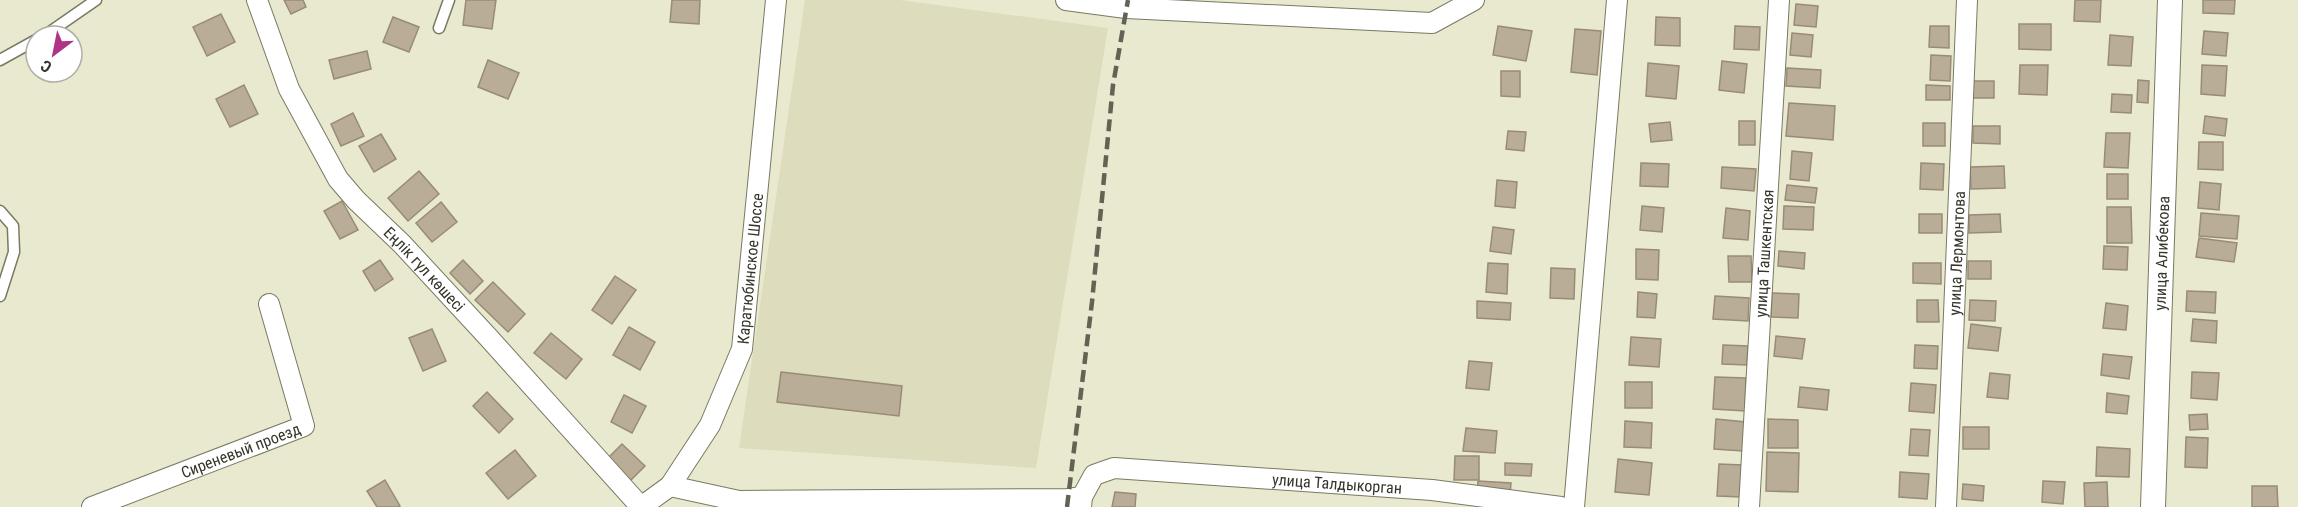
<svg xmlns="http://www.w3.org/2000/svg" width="2298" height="507" font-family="'Roboto Condensed',sans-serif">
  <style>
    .built { fill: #dddcbc }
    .building { fill: #b9ad97; stroke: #988c77; stroke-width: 1.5 }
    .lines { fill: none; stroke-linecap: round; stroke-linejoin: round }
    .service-casing { stroke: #7a7963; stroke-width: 13 }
    .minor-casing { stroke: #7a7963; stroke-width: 22 }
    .tertiary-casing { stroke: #7a7963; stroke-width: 26 }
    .service { stroke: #fff; stroke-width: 10 }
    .minor { stroke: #fff; stroke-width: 20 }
    .tertiary { stroke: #fff; stroke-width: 24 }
    .rail { stroke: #636355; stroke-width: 4.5; stroke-dasharray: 12 6; stroke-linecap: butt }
    .labels { text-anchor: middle; stroke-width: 5; stroke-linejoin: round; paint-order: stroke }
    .street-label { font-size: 16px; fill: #35352b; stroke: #fff }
  </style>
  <rect width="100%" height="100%" fill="#e9e9cf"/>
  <path class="built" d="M 805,0 L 900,0 L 1108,28 L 1036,468 L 739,448 Z"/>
  <g class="building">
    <path d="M 284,0 L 303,0 L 306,7 L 291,14 Z"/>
    <path d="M 466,0 L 496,0 L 492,29 L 463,25 Z"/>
    <path d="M 672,0 L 700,0 L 699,24 L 670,22 Z"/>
    <path d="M 2075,0 L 2101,0 L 2100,22 L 2074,21 Z"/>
    <path d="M 2203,0 L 2235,0 L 2234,14 L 2203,13 Z"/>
    <path d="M 1796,4 L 1818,6 L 1816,27 L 1794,25 Z"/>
    <path d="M 221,14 L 235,42 L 207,56 L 193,27 Z"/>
    <path d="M 393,17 L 419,27 L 409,52 L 383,42 Z"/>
    <path d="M 1656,17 L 1680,18 L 1680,46 L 1655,45 Z"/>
    <path d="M 2019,24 L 2051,24 L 2051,50 L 2019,49 Z"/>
    <path d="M 1498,26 L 1532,31 L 1526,61 L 1493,55 Z"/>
    <path d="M 1735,26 L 1760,27 L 1759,50 L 1734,49 Z"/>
    <path d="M 1930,26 L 1949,26 L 1949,48 L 1929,47 Z"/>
    <path d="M 1575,29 L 1601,31 L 1597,75 L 1571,72 Z"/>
    <path d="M 2204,31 L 2228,33 L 2226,56 L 2202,54 Z"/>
    <path d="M 1792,33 L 1813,35 L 1811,57 L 1790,55 Z"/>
    <path d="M 2110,35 L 2133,37 L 2131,66 L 2108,65 Z"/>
    <path d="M 367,51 L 371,69 L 334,79 L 329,60 Z"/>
    <path d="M 1931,55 L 1951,56 L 1950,81 L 1930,80 Z"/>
    <path d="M 488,60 L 519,73 L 508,99 L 478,87 Z"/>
    <path d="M 1722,61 L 1747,64 L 1744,93 L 1719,90 Z"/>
    <path d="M 1648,63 L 1679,66 L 1676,99 L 1646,96 Z"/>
    <path d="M 2020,65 L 2048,65 L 2047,95 L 2019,94 Z"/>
    <path d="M 2202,65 L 2227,66 L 2225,96 L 2201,94 Z"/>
    <path d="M 1787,68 L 1821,70 L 1820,88 L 1786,86 Z"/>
    <path d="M 1501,71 L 1520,71 L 1520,97 L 1501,96 Z"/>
    <path d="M 2138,80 L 2149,81 L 2148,103 L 2137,102 Z"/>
    <rect x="1973" y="81" width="21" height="17"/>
    <path d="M 244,85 L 258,114 L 230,127 L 216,99 Z"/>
    <path d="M 1926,85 L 1950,86 L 1950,100 L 1926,100 Z"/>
    <path d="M 2112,94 L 2132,95 L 2131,113 L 2111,112 Z"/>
    <path d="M 1789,103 L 1835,106 L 1833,140 L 1786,136 Z"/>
    <path d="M 353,113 L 364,136 L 341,146 L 331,124 Z"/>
    <path d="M 2205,116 L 2227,119 L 2225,136 L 2203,133 Z"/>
    <rect x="1739" y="121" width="16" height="24"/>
    <path d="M 1670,122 L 1672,140 L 1651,142 L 1649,124 Z"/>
    <rect x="1923" y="123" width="22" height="23"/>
    <path d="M 1973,126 L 2000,126 L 2000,144 L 1973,143 Z"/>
    <path d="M 1508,131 L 1526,132 L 1524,151 L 1506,149 Z"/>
    <path d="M 2106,133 L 2130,133 L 2128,168 L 2104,167 Z"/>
    <path d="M 381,134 L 396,159 L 374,172 L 359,146 Z"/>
    <path d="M 2199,142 L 2223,142 L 2223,170 L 2198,169 Z"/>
    <path d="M 1792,151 L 1812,153 L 1809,181 L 1790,179 Z"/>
    <path d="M 1641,163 L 1669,164 L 1668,187 L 1640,186 Z"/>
    <path d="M 1921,163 L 1944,164 L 1943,190 L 1920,189 Z"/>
    <path d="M 2004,166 L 2005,188 L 1971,189 L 1970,167 Z"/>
    <path d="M 1722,167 L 1756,169 L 1754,191 L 1721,188 Z"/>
    <path d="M 419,171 L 439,194 L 408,221 L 388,198 Z"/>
    <rect x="2107" y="174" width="21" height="25"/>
    <path d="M 1497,180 L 1517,182 L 1515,208 L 1495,206 Z"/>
    <path d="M 2200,182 L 2221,184 L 2219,210 L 2198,208 Z"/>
    <path d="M 1787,185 L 1817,188 L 1815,203 L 1785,200 Z"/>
    <path d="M 342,201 L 358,230 L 340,239 L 324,211 Z"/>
    <path d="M 441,202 L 457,222 L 432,242 L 416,223 Z"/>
    <path d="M 1642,206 L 1664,208 L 1662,232 L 1640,230 Z"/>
    <path d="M 1784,206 L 1814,207 L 1813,230 L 1783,229 Z"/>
    <path d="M 2107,207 L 2131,207 L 2132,243 L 2107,243 Z"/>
    <path d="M 1726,208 L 1750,211 L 1748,240 L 1723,238 Z"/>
    <path d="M 2201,213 L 2239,216 L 2237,239 L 2199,236 Z"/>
    <rect x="1919" y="214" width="23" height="19"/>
    <path d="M 2000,214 L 2001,232 L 1969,233 L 1969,215 Z"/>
    <path d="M 1493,227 L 1514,230 L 1511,254 L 1490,251 Z"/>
    <path d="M 2199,238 L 2237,243 L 2234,262 L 2196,257 Z"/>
    <path d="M 2104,246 L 2128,247 L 2127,270 L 2103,269 Z"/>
    <path d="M 1636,249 L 1659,250 L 1658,280 L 1636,279 Z"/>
    <path d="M 1779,251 L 1805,253 L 1804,269 L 1778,266 Z"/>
    <path d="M 1728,256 L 1751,256 L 1752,282 L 1729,282 Z"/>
    <path d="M 380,260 L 393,279 L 375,291 L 363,271 Z"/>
    <path d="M 463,260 L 483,281 L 470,294 L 450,273 Z"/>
    <rect x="1968" y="261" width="23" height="18"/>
    <path d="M 1488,263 L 1508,264 L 1507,294 L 1486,292 Z"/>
    <path d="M 1913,263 L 1941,263 L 1941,284 L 1913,283 Z"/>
    <path d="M 1551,268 L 1575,269 L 1574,299 L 1550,298 Z"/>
    <path d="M 615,276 L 636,290 L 612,324 L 592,310 Z"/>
    <path d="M 493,282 L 525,314 L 508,332 L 475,300 Z"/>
    <path d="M 2187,291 L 2216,292 L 2215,313 L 2186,311 Z"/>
    <path d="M 1638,292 L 1657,294 L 1655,318 L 1637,317 Z"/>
    <path d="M 1772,293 L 1799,294 L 1798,318 L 1771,317 Z"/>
    <path d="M 1715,296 L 1749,298 L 1748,321 L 1713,319 Z"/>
    <path d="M 1917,300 L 1938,300 L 1939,322 L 1917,322 Z"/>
    <path d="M 1970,300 L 1996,301 L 1995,321 L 1969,320 Z"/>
    <path d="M 1477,301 L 1511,303 L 1510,320 L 1477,318 Z"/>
    <path d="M 2106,303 L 2128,306 L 2126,330 L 2103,328 Z"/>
    <path d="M 2193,319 L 2217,321 L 2216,343 L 2191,341 Z"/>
    <path d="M 1971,324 L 2001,328 L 1998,351 L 1968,348 Z"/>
    <path d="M 629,327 L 655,342 L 640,370 L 613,355 Z"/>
    <path d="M 432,329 L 446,361 L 423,371 L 409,338 Z"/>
    <path d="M 551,333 L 582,359 L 566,379 L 534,353 Z"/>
    <path d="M 1776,336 L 1805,339 L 1802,359 L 1774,356 Z"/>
    <path d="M 1631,337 L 1661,339 L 1659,367 L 1629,365 Z"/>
    <path d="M 1723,345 L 1748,346 L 1747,365 L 1722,364 Z"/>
    <path d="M 1915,345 L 1938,346 L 1937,369 L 1914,368 Z"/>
    <path d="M 2103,354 L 2132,357 L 2129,379 L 2101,375 Z"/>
    <path d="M 1469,361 L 1492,363 L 1489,390 L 1466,388 Z"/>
    <path d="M 781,372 L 902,386 L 899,416 L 777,402 Z"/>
    <path d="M 2192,372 L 2219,373 L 2217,400 L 2191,398 Z"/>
    <path d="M 1990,373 L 2010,375 L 2008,399 L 1987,397 Z"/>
    <path d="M 1715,377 L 1746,378 L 1745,411 L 1713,409 Z"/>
    <rect x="1625" y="382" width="27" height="26"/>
    <path d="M 1911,383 L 1936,385 L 1934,413 L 1909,411 Z"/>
    <path d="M 1800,387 L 1829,390 L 1827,410 L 1798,407 Z"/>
    <path d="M 487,392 L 513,419 L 499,433 L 473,406 Z"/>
    <path d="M 2107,393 L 2129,396 L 2127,414 L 2106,412 Z"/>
    <path d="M 624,395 L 646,406 L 632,433 L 611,422 Z"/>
    <path d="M 2207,414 L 2208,429 L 2190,430 L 2189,415 Z"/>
    <path d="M 1716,419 L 1746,422 L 1743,451 L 1714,449 Z"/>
    <path d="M 1768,419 L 1798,420 L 1798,448 L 1768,448 Z"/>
    <path d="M 1625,421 L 1652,423 L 1651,448 L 1624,447 Z"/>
    <rect x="1963" y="427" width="26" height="22"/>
    <path d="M 1466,428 L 1497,431 L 1495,453 L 1463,451 Z"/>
    <path d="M 1911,429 L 1930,430 L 1928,456 L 1909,455 Z"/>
    <path d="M 2186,437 L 2208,438 L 2207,468 L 2185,467 Z"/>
    <path d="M 622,444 L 645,466 L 628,483 L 605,461 Z"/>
    <path d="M 2097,447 L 2130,449 L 2129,477 L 2096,476 Z"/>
    <path d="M 515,450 L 536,476 L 508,499 L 486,473 Z"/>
    <path d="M 1767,452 L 1799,453 L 1798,492 L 1766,491 Z"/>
    <path d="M 1455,456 L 1479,456 L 1479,480 L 1454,480 Z"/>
    <path d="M 1618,459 L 1652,463 L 1649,495 L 1615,492 Z"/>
    <path d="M 1505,463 L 1532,464 L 1531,476 L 1505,475 Z"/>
    <path d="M 1719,464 L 1743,465 L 1742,497 L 1717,496 Z"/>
    <path d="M 1900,472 L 1929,474 L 1927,499 L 1899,497 Z"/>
    <path d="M 385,480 L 400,506 L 398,507 L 377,507 L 367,491 Z"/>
    <path d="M 1478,481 L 1511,483 L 1510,495 L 1477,493 Z"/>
    <path d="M 2043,481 L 2065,482 L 2063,504 L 2042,502 Z"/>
    <path d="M 2107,482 L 2108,507 L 2085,507 L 2084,483 Z"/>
    <path d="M 1963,484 L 1984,486 L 1983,501 L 1962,499 Z"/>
    <path d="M 2252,486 L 2277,486 L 2278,507 L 2252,507 Z"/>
    <path d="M 1115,492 L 1136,494 L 1135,507 L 1112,507 Z"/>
  </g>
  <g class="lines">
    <defs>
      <g id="service">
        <path d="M 439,28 L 449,0"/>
        <path d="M 44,36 L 96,0"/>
        <path d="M 0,60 L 36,40"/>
        <path d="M 0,211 L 13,226 L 14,252 L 0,296"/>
      </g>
      <g id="minor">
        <path id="s1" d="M 257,0 L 289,89 L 338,179 L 356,200 L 402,244 L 488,337 L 641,507"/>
        <path d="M 1066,0 L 1126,8 L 1432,23 L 1474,0"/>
        <path d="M 670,486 L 739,501 L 1068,499 L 1082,497"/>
        <path id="s2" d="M 92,507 L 304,426 L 269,304"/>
        <path id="s3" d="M 641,507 L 670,486 L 710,425 L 742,349 L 776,0"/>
        <path id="s4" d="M 1081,507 L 1082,497 L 1094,475 L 1114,468 L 1432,490 L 1561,507"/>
        <path d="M 1574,507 L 1617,0"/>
        <path id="s5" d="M 1749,507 L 1779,0"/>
        <path id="s6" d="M 1946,507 L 1967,0"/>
      </g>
      <g id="tertiary">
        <path id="s7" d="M 2153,507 L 2170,0"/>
      </g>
    </defs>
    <use href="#service" class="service-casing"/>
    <use href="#minor" class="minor-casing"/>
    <use href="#tertiary" class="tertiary-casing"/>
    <use href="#service" class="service"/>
    <use href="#minor" class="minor"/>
    <use href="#tertiary" class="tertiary"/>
    <path class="rail" d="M 1067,507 L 1092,302 L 1113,85 L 1128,0"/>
  </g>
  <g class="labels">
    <g class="street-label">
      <text dy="6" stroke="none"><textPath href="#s5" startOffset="254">улица Ташкентская</textPath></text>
      <text dy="6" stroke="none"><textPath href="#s6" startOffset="254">улица Лермонтова</textPath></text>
      <text dy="6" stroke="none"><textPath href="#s7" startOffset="254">улица Алибекова</textPath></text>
      <text dy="6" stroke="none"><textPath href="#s1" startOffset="322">Еңлік гүл көшесі</textPath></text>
      <text dy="6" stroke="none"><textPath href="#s3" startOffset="272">Каратюбинское Шоссе</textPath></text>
      <text dy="6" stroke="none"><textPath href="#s2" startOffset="159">Сиреневый проезд</textPath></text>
      <text dy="6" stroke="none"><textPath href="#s4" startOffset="280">улица Талдыкорган</textPath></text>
    </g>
  </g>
  <g transform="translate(54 54) rotate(212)"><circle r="28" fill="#ffffff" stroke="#aeaeaa" stroke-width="1.5"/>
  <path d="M0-4.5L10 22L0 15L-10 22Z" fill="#af3486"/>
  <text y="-9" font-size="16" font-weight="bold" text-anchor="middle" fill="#35352b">С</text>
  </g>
</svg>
